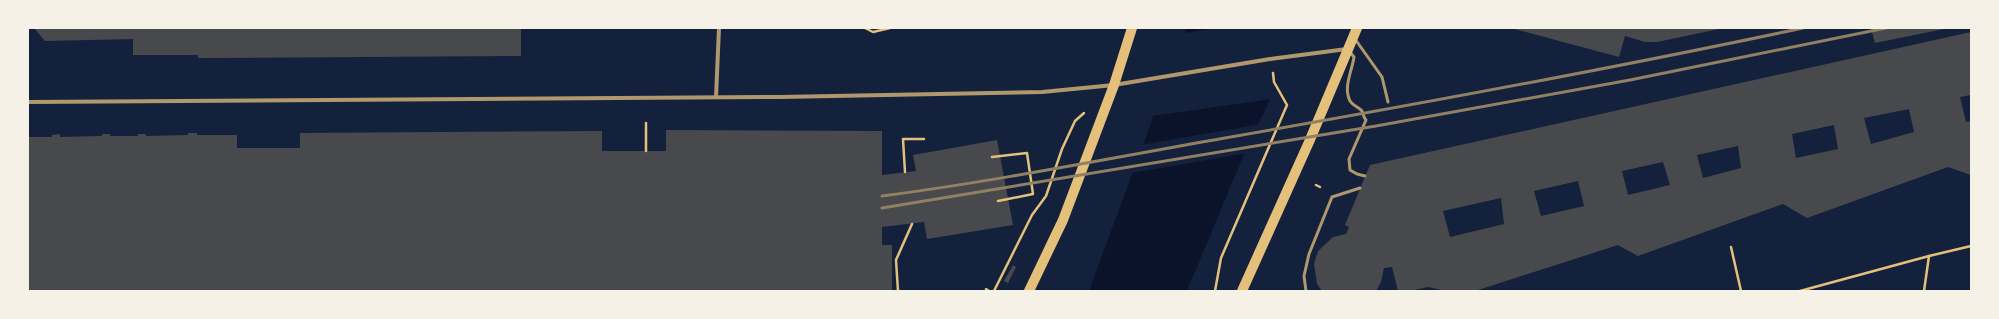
<svg xmlns="http://www.w3.org/2000/svg" width="1999" height="319" font-family="'Varela Round',sans-serif">
  <style>
    .water { fill: #0b132b }
    .pier { fill: #14213d }
    .building { fill: #48494c; fill-rule: evenodd }
    .lines { fill: none; stroke-linecap: round; stroke-linejoin: round }
    .path { stroke: #e5c07b; stroke-width: 2.5 }
    .service { stroke: #b1986c; stroke-width: 3 }
    .minor { stroke: #b1986c; stroke-width: 4 }
    .primary { stroke: #e5c07b; stroke-width: 10 }
    .rail { stroke: #918062; stroke-width: 3 }
  </style>
  <rect width="100%" height="100%" fill="#14213d"/>
  <path class="water" d="M 1186,28 L 1303,28 L 1239,166 L 1187,291 L 1089,291 Z"/>
  <g class="pier">
    <path d="M 1218,28 L 1305,28 L 1272,99 L 1152,116 L 1183,33 Z"/>
    <path d="M 1261,124 L 1247,153 L 1131,173 L 1141,145 Z"/>
  </g>
  <g class="building">
    <path d="M 34,28 L 521,28 L 521,56 L 198,58 L 198,55 L 133,55 L 133,39 L 45,41 Z"/>
    <path d="M 1511,28 L 1719,28 L 1719,29 L 1657,42 L 1645,42 L 1625,36 L 1619,57 Z"/>
    <path d="M 1871,28 L 1944,28 L 1944,29 L 1875,43 Z"/>
    <path d="M 1971,32 L 1971,95 L 1960,97 L 1966,122 L 1971,121 L 1971,175 L 1948,167 L 1807,218 L 1783,204 L 1638,256 L 1618,245 L 1475,291 L 1446,291 L 1428,287 L 1409,291 L 1398,291 L 1392,267 L 1384,268 L 1381,282 L 1376,291 L 1322,291 L 1317,284 L 1314,264 L 1318,251 L 1333,237 L 1346,234 L 1349,227 L 1345,225 L 1370,165 ZM 1909,109 L 1914,132 L 1871,144 L 1864,118 ZM 1834,125 L 1838,149 L 1796,158 L 1792,134 ZM 1738,146 L 1741,168 L 1703,178 L 1697,155 ZM 1663,162 L 1670,185 L 1628,195 L 1622,171 ZM 1578,181 L 1584,206 L 1541,216 L 1534,191 ZM 1501,198 L 1504,224 L 1450,237 L 1443,211 Z"/>
    <path d="M 666,130 L 882,131 L 882,175 L 916,171 L 913,155 L 997,140 L 1013,225 L 927,239 L 924,222 L 882,227 L 882,245 L 892,245 L 892,291 L 28,291 L 28,137 L 52,137 L 52,135 L 60,134 L 60,137 L 102,136 L 102,134 L 110,134 L 110,136 L 138,136 L 138,134 L 146,134 L 146,136 L 188,135 L 188,133 L 197,133 L 197,135 L 237,135 L 237,148 L 300,148 L 300,133 L 602,131 L 602,151 L 666,151 Z"/>
    <path d="M 1013,265 L 1016,267 L 1008,283 L 1004,281 Z"/>
  </g>
  <g class="lines">
    <g class="path">
      <path d="M 865,28 L 873,32 L 890,28"/>
      <path d="M 646,151 L 646,123"/>
      <path d="M 992,157 L 1027,153 L 1033,194 L 998,201"/>
      <path d="M 905,172 L 903,139 L 924,139"/>
      <path d="M 1316,185 L 1320,187"/>
      <path d="M 1731,247 L 1741,291"/>
      <path d="M 986,289 L 989,291"/>
      <path d="M 898,291 L 896,260 L 912,224"/>
      <path d="M 994,291 L 1032,215 L 1046,196 L 1062,149 L 1075,121 L 1084,113"/>
      <path d="M 1215,291 L 1221,258 L 1287,105 L 1274,82 L 1273,73"/>
      <path d="M 1800,291 L 1929,256 L 1971,246"/>
      <path d="M 1924,291 L 1929,256"/>
    </g>
    <g class="service">
      <path d="M 1355,39 L 1382,77 L 1388,102"/>
      <path d="M 1350,52 L 1354,57 C 1352,71 1343,87 1350,101 C 1353,106 1359,107 1362,111 C 1363,114 1364,118 1366,120 L 1349,159 L 1350,170 L 1357,174 L 1365,176"/>
      <path d="M 1306,291 L 1304,276 L 1309,254 L 1332,197 L 1360,188"/>
    </g>
    <g class="minor">
      <path d="M 716,97 L 719,28"/>
      <path d="M 28,102 L 780,97 L 1042,92 L 1114,85 L 1270,59 L 1347,49"/>
    </g>
    <g class="primary">
      <path d="M 1029,291 L 1063,220 L 1114,85 L 1132,28"/>
      <path d="M 1242,291 L 1309,142 L 1357,28"/>
    </g>
    <g class="rail">
      <path d="M 882,196 C 997,181 1111,158 1225,138 C 1419,104 1611,69 1803,28"/>
      <path d="M 882,208 L 1376,126 L 1630,80 L 1886,28"/>
    </g>
  </g>
  <rect width="1999" height="319" fill="none" stroke="#f6f1e7" stroke-width="58"/>
</svg>
